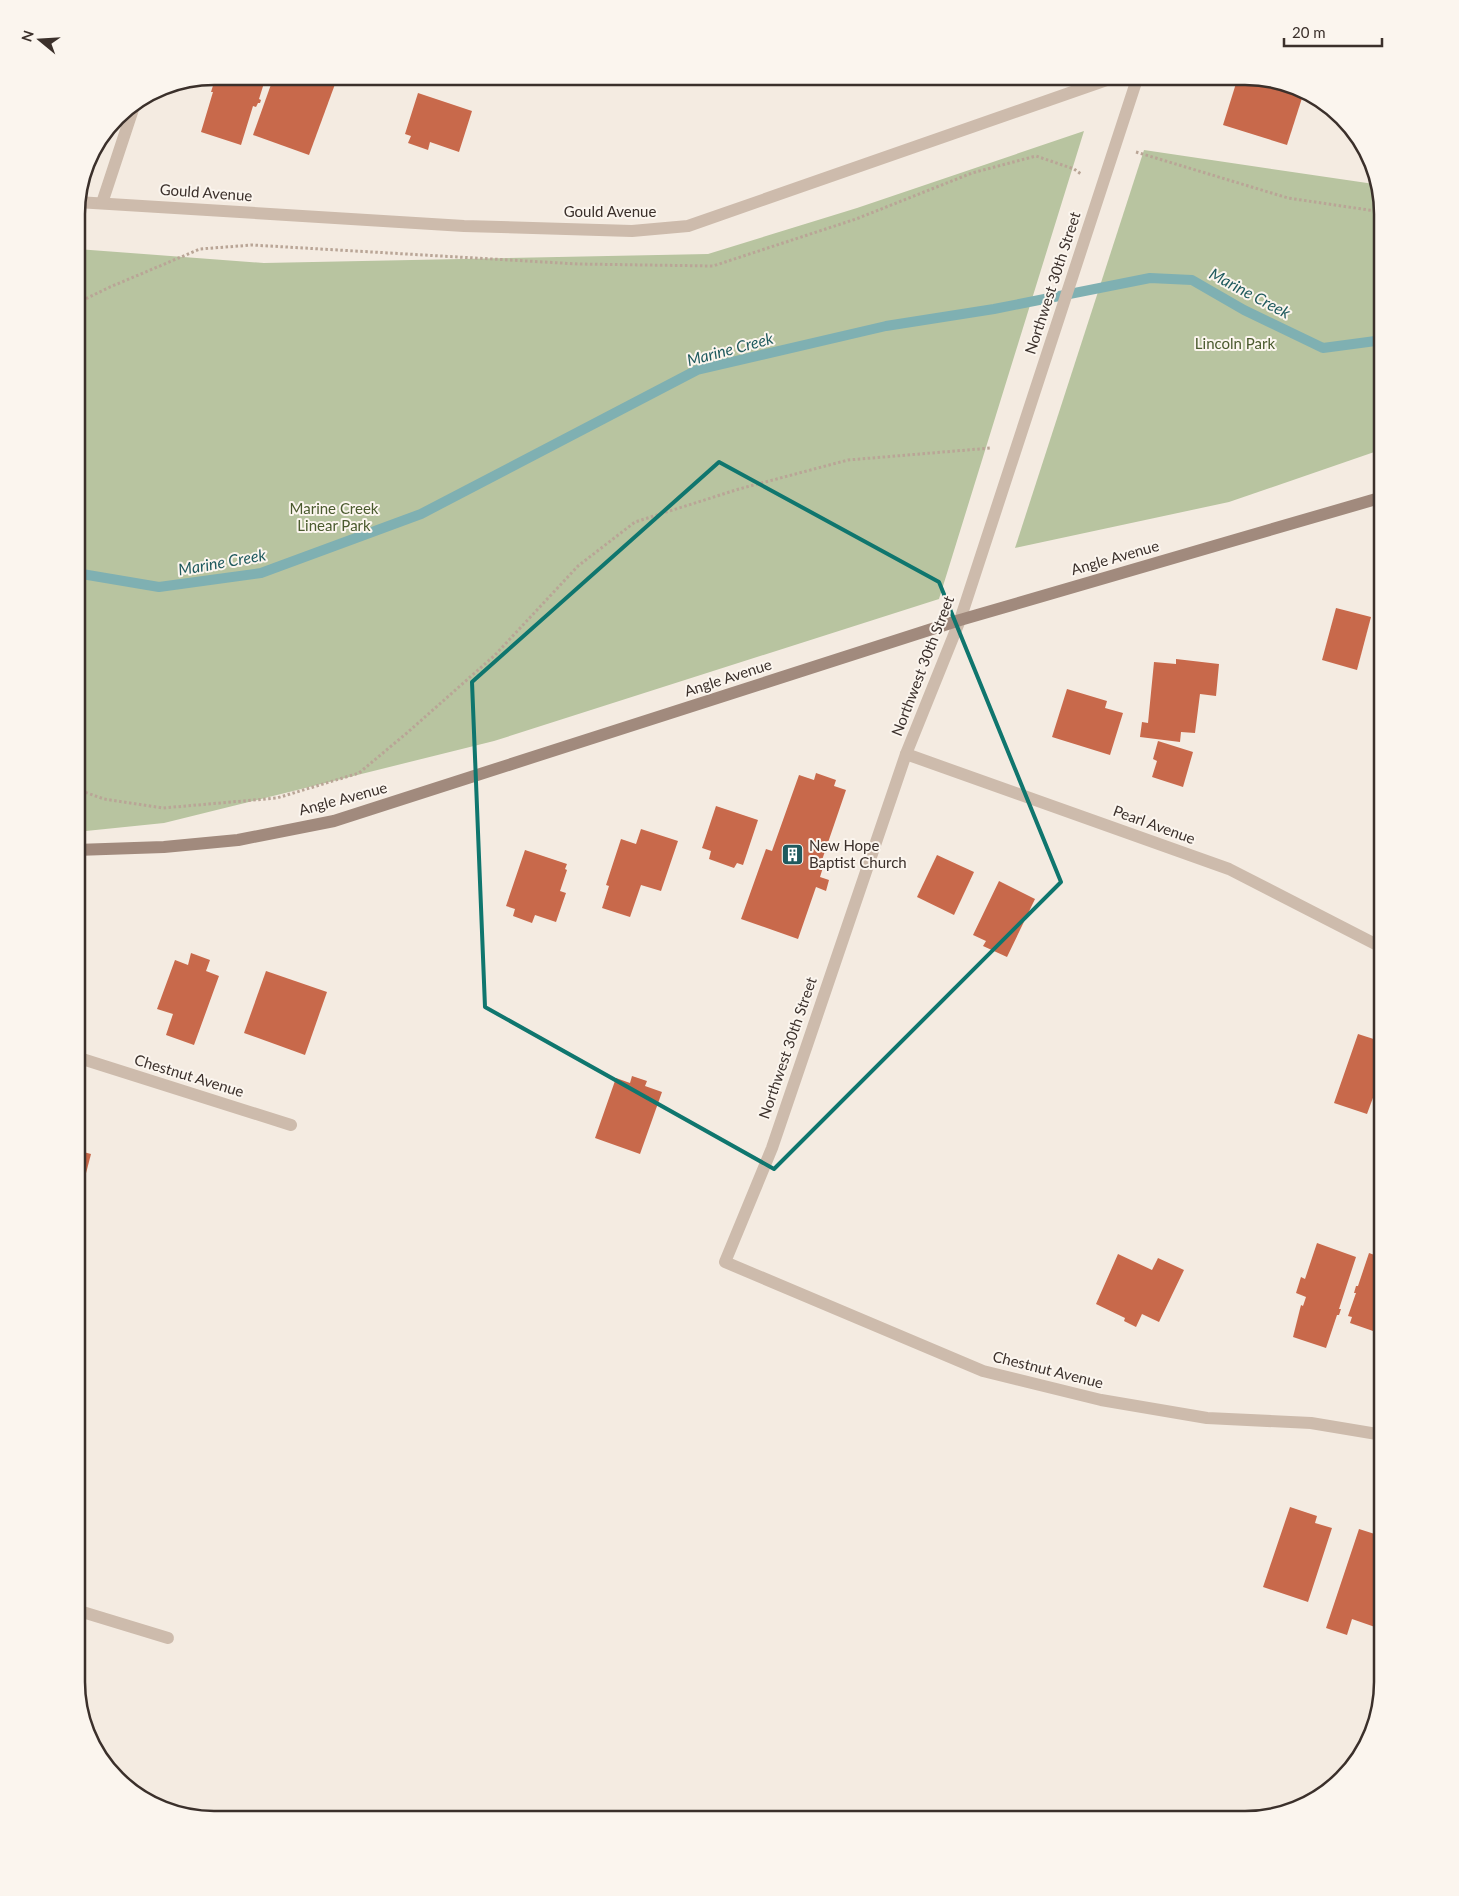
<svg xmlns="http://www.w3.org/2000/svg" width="1459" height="1896" font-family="Lato,sans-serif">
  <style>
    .green { fill: #b8c4a0 }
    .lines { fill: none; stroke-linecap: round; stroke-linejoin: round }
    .stream { stroke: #7fb0b2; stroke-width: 10 }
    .building { fill: #c8694b }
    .path { stroke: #b9a596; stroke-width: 3; stroke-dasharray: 2.5 2.5; stroke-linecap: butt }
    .minor { stroke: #cdbbac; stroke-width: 12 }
    .secondary { stroke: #a18a7d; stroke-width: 12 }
    .marked { fill: none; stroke: #0f766e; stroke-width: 4; stroke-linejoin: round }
    .labels { text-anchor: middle; stroke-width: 4; stroke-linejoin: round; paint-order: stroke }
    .street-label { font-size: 15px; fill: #3b302b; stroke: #fbf5ee }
    .park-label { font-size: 15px; fill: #4a5a2e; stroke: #fbf5ee }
    .poi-label { font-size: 15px; fill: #3b302b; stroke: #fbf5ee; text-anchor: start }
    .water-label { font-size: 16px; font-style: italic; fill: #1f5a5e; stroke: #fbf5ee }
    .rim { fill: none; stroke: #3b302b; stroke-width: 2.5 }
  </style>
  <rect width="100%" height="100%" fill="#f4ebe1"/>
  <g class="green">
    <path d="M 1084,131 L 939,599 L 494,741 L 164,823 L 76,832 L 77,249 L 264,263 L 708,254 L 857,208 Z"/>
    <path d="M 1144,150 L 1374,184 L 1383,214 L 1383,449 L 1229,502 L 1015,548 Z"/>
  </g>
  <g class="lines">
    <path class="stream" d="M 76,573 L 159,587 L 261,573 L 421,514 L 697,370 L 886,326 L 994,309 L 1150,278 L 1192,280 L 1244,310 L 1323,348 L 1383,340"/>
  </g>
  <g class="building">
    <path d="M 216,76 L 245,76 L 264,83 L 259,99 L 261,100 L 260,103 L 258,103 L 256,107 L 253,106 L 241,145 L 201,132 L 213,92 L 211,92 Z"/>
    <path d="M 274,76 L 338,76 L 309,155 L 253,135 Z"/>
    <path d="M 1238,77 L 1245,77 L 1303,95 L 1287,145 L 1223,125 Z"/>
    <path d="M 418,93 L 472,111 L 459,152 L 430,142 L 428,150 L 408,143 L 411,136 L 405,134 Z"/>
    <path d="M 1336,608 L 1371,617 L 1357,670 L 1322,660 Z"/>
    <path d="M 1176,659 L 1219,664 L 1216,696 L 1200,694 L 1195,733 L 1181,732 L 1180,742 L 1140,737 L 1142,722 L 1148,723 L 1154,662 L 1176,664 Z"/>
    <path d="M 1067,689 L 1107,701 L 1105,708 L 1123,713 L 1110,755 L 1052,737 Z"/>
    <path d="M 1158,741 L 1193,752 L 1183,787 L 1152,777 L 1157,761 L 1153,759 Z"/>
    <path d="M 816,773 L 836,780 L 834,786 L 846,790 L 822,860 L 825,861 L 820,877 L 829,880 L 826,891 L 816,887 L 798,939 L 741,919 L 766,849 L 772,851 L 799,775 L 814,780 Z"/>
    <path d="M 716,806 L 758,820 L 743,865 L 737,863 L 734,868 L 709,859 L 711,851 L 702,848 Z"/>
    <path d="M 641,829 L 678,841 L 661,891 L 641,885 L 630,917 L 602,908 L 609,886 L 606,885 L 621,839 L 636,844 Z"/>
    <path d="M 525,850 L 567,864 L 565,869 L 567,870 L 560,891 L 566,893 L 556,922 L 535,915 L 532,923 L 513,916 L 515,909 L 506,906 Z"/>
    <path d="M 937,855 L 974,872 L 954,915 L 917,897 Z"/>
    <path d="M 999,881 L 1035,899 L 1007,957 L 983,946 L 986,941 L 973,935 Z"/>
    <path d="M 191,953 L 210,960 L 206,971 L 219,976 L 194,1045 L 166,1035 L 173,1014 L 157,1009 L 175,960 L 188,965 Z"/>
    <path d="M 266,971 L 327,992 L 305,1055 L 244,1033 Z"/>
    <path d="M 1358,1034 L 1383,1042 L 1383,1098 L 1374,1095 L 1367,1114 L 1334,1103 Z"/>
    <path d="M 632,1076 L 647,1081 L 645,1086 L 662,1092 L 640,1154 L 595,1138 L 616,1078 L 630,1083 Z"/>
    <path d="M 76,1150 L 91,1154 L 77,1208 L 76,1208 Z"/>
    <path d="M 1317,1243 L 1356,1257 L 1339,1309 L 1341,1309 L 1339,1315 L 1337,1315 L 1326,1348 L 1293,1337 L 1301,1305 L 1303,1306 L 1306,1297 L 1296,1293 L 1301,1277 L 1305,1279 Z"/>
    <path d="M 1369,1253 L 1383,1258 L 1383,1334 L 1379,1333 L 1381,1327 L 1378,1326 L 1376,1332 L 1350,1323 L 1352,1317 L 1348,1316 L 1356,1293 L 1354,1293 L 1356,1286 L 1358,1286 Z"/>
    <path d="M 1118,1254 L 1152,1270 L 1158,1258 L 1184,1270 L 1159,1322 L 1142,1314 L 1136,1327 L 1124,1321 L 1125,1318 L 1096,1304 Z"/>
    <path d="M 1290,1507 L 1317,1516 L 1315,1523 L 1332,1528 L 1308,1602 L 1263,1587 Z"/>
    <path d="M 1359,1529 L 1381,1536 L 1379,1545 L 1383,1546 L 1383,1602 L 1375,1627 L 1352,1619 L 1347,1635 L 1326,1628 Z"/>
  </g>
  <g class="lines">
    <g class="path">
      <path d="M 1136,152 L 1288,198 L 1382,212"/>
      <path d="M 77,303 L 110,287 L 200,249 L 252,245 L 578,264 L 713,266 L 856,219 L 972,173 L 1036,156 L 1074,169 L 1081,174"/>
      <path d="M 76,789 L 104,799 L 163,808 L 277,798 L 359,773 L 408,732 L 495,655 L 578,566 L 635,522 L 739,489 L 848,460 L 991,448"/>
    </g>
    <g class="minor">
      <path d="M 1138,76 L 960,620 L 906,754 L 772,1148 L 725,1262 L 983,1371 L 1101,1400 L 1207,1418 L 1311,1423 L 1383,1435"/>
      <path d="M 77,202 L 464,226 L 632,231 L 688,226 L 1118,76"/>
      <path d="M 102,203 L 135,103"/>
      <path d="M 906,754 L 1229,869 L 1383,948"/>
      <path d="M 76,1057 L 291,1125"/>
      <path d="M 76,1610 L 168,1638"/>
    </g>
    <path class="secondary" d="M 76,850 L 164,847 L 238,840 L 334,821 L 960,620 L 1383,497"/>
  </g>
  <path class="marked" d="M 719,462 L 939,582 L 1061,882 L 774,1169 L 485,1007 L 472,682 Z"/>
  <defs>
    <symbol id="building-square" viewBox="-11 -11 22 22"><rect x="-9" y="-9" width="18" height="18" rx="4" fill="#1f5a5e" stroke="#fbf5ee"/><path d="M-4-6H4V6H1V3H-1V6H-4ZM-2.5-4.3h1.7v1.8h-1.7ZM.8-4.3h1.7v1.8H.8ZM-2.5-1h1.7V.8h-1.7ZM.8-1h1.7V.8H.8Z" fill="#fff"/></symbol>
  </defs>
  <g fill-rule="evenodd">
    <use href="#building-square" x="780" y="842" width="25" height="25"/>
  </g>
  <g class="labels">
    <g class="street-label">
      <text transform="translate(206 193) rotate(4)" y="5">Gould Avenue</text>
      <text x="610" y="217">Gould Avenue</text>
      <text transform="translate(1053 283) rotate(-72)" y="5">Northwest 30th Street</text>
      <text transform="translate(1115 558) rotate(-16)" y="5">Angle Avenue</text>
      <text transform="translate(923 666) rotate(-69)" y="5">Northwest 30th Street</text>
      <text transform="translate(728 678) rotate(-18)" y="5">Angle Avenue</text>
      <text transform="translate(343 799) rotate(-15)" y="5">Angle Avenue</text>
      <text transform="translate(1154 825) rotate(20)" y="5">Pearl Avenue</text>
      <text transform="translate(788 1048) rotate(-71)" y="5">Northwest 30th Street</text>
      <text transform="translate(189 1076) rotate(17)" y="5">Chestnut Avenue</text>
      <text transform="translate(1048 1370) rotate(14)" y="5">Chestnut Avenue</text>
    </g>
    <g class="park-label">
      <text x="1235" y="349">Lincoln Park</text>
      <text x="334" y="514">Marine Creek<tspan x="334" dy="17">Linear Park</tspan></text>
    </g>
    <g class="poi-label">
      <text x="809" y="851">New Hope<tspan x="809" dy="17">Baptist Church</tspan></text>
    </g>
    <g class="water-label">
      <text transform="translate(1250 293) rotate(28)" y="6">Marine Creek</text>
      <text transform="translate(730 349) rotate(-15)" y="6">Marine Creek</text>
      <text transform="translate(222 562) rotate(-10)" y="6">Marine Creek</text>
    </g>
  </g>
  <path d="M0 0H1459V1896H0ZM214 85H1245A129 129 0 0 1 1374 214V1682A129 129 0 0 1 1245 1811H214A129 129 0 0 1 85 1682V214A129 129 0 0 1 214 85Z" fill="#fbf5ee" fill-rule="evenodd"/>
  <path class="rim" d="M214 85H1245A129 129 0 0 1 1374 214V1682A129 129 0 0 1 1245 1811H214A129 129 0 0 1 85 1682V214A129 129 0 0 1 214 85Z"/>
  <g transform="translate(40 40) rotate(288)" stroke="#fbf5ee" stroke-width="4" paint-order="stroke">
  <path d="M0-4L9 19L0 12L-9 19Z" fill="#3b302b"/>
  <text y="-8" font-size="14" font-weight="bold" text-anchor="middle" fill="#3b302b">N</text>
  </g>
  <path d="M1284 38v8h98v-8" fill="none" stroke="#3b302b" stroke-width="2.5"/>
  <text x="1292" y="38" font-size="15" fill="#3b302b" stroke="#fbf5ee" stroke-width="4" paint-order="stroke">20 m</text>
</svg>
